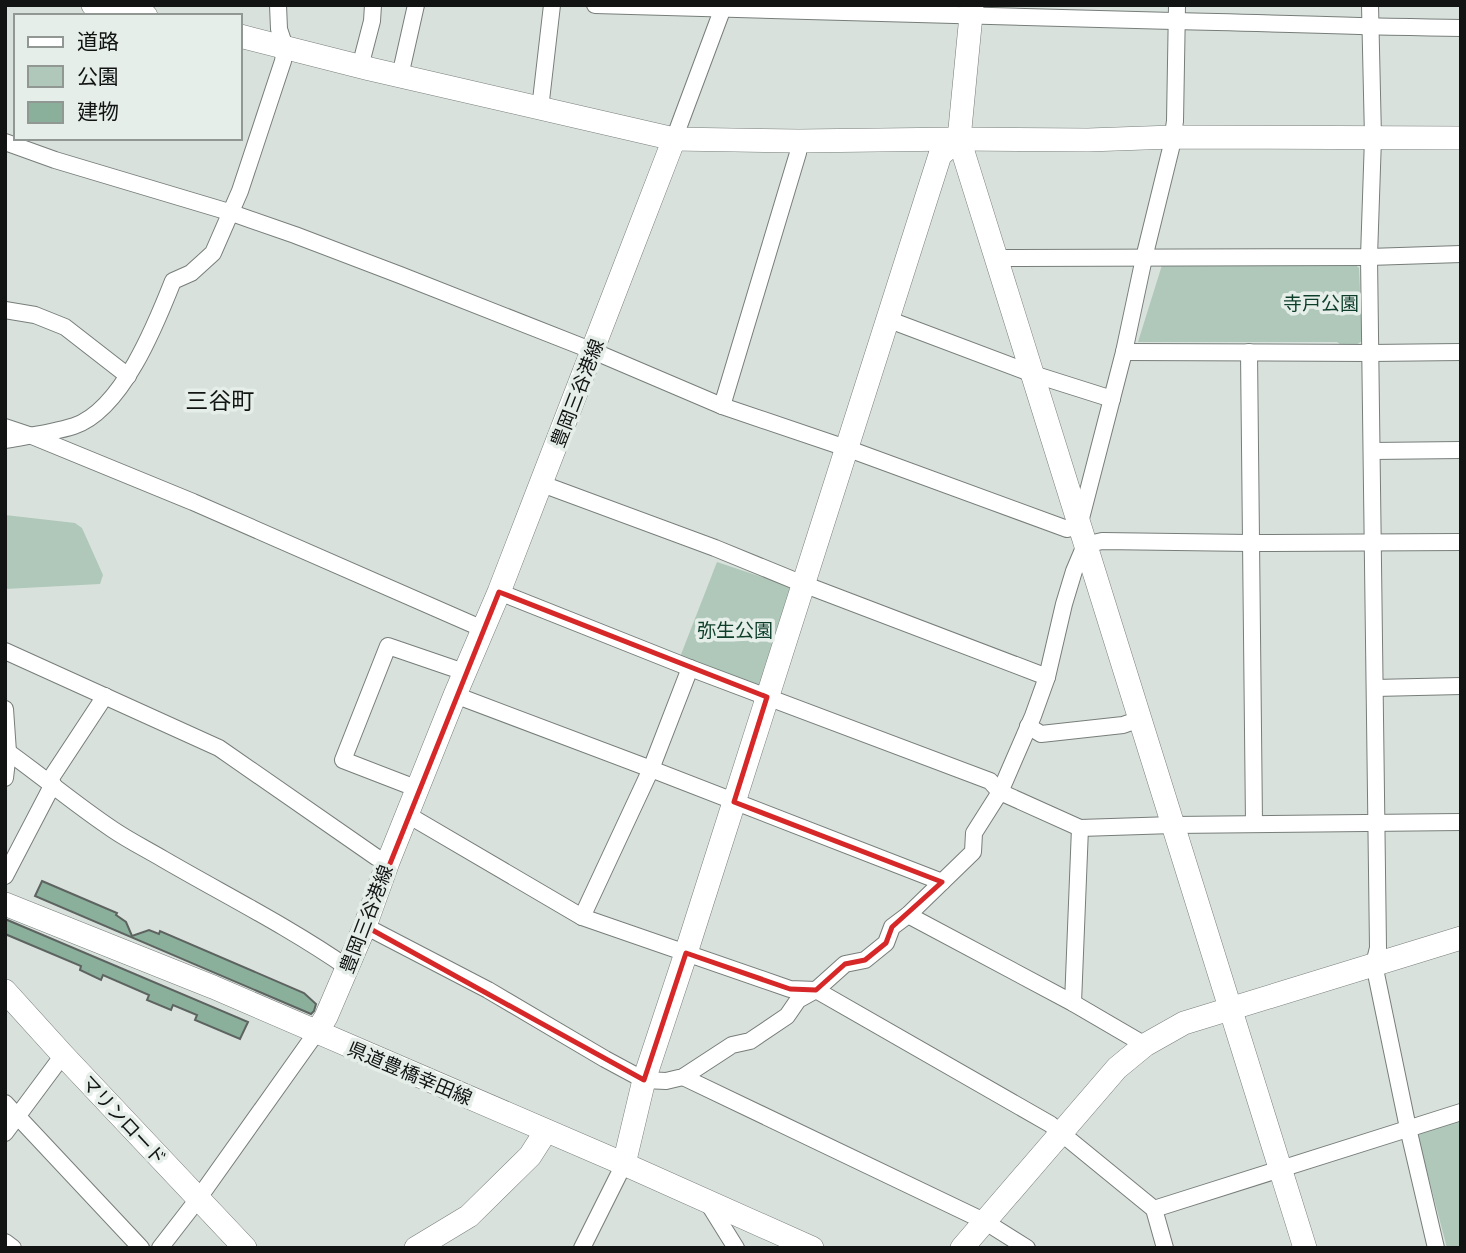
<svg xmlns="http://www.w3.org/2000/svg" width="1466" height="1253" font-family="Arial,'Noto Sans JP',sans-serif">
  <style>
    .green { fill: #afc8ba }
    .building { fill: #8aaf9b; stroke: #5d6360; stroke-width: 2 }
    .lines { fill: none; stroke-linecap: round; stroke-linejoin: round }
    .street-casing { stroke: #777e7a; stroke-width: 18 }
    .secondary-casing { stroke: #777e7a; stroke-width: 24 }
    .street { stroke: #fff; stroke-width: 16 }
    .secondary { stroke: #fff; stroke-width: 23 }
    .marked { fill: none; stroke: #d62828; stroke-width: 5; stroke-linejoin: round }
    .labels { text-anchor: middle; stroke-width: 7; stroke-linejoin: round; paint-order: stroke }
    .park-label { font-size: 19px; fill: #0d3e2a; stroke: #e6eee9 }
    .street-label { font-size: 19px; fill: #111413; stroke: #e6eee9 }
    .quarter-label { font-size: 23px; fill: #111413; stroke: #e6eee9 }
  </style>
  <rect width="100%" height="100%" fill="#d9e1dc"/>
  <g class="green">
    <path d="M 1354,264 L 1359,268 L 1362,341 L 1356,345 L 1344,347 L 1337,342 L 1138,342 L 1162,265 Z"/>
    <path d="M 5,515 L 75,523 L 82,528 L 103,575 L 100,584 L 5,589 Z"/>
    <path d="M 717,562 L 792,587 L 759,687 L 680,657 Z"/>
    <path d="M 1461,1121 L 1461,1248 L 1447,1248 L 1418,1137 L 1421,1132 Z"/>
  </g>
  <g class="building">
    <path d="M 42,881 L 117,913 L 116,915 L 126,922 L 132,936 L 149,930 L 159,934 L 160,931 L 304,993 L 316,1004 L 314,1011 L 311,1014 L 35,896 Z"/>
    <path d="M 5,919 L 248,1022 L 240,1039 L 195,1020 L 197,1015 L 173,1005 L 171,1010 L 147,1000 L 149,995 L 103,975 L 101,980 L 80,970 L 81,966 L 5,934 Z"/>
  </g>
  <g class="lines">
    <defs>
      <g id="street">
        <path d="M 595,5 C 788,12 982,17 1176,21 C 1271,23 1366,27 1461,28"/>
        <path d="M 1370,5 L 1373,138 L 1369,257 L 1378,948 L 1374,964 L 1408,1128 L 1436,1248"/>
        <path d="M 360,67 L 372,21 L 373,5"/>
        <path d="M 400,76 L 416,5"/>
        <path d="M 540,109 L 552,5"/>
        <path d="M 674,139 L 724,5"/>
        <path d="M 5,142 L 55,160 L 229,212 L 295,235 L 400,275 L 593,351 L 722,406 L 846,448 L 1067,529 L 1079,526 L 1124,352 L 1144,258 L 1171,148 L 1175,121 L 1177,5"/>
        <path d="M 995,258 L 1369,257 L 1461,254"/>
        <path d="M 5,310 L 35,315 L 65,327 L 128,376"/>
        <path d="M 887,319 L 1033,374 L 1112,399"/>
        <path d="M 1124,352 L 1370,353 L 1461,352"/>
        <path d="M 1249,352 L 1254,824"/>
        <path d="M 722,406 L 798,153 L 799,141"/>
        <path d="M 5,427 L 32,436 L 193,502 L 483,629"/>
        <path d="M 5,440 C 28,436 52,433 74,426 C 122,410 156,324 173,281 L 191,273 L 213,253 L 240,191 L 283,61 L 285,47 L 279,29 L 278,5"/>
        <path d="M 1372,451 L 1461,450"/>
        <path d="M 542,484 L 715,548 L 803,584 L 1047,677"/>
        <path d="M 499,592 L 690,668 L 990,781 L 1000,792 L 1080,828 L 1173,825 L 1461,822"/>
        <path d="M 5,651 L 219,748 L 376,857 L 388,862"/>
        <path d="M 1375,688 L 1461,686"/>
        <path d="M 455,695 L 651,769 L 942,882"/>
        <path d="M 5,709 L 8,752 L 5,778"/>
        <path d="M 1028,726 L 1041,734 L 1123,725 L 1140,719"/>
        <path d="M 8,752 C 43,777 76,805 112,829 C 128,840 146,849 163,859 C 225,895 289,927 348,968"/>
        <path d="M 49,781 L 105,696"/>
        <path d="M 418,789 L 343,760 L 388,646 L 464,672"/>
        <path d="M 408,815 L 582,917 L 790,989 L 816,990 L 1050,1124 L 1154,1209 L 1165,1248"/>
        <path d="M 5,876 L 53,784"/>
        <path d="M 908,915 L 1073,1003 L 1145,1045"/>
        <path d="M 582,917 L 651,769 L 690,668"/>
        <path d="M 365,926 L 488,990 L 605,1059 L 644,1080 L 666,1081 L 683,1077 L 732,1045 L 750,1041 L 787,1016 L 798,1000 L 816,990 L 845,964 L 865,960 L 886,943 L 892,927 L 908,915 L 973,852 L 974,833 L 1000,792 L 1033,716 L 1047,677 L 1064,604 L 1074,571 L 1085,545 L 1102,541 L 1250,543 L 1461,542"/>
        <path d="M 1073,1003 L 1080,828"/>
        <path d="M 683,1077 L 984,1221 L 1027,1248"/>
        <path d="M 5,1103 L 141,1248"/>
        <path d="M 5,1133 L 63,1055"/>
        <path d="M 708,1203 L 736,1248"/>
        <path d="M 1154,1209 L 1461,1112"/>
        <path d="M 5,1242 L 13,1248"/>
        <path d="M 160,1248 L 198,1199 L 316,1033"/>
        <path d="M 582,1248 L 624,1164"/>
      </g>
      <g id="secondary">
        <path d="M 93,5 L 146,16"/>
        <path d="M 972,5 L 959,139 L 1305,1248"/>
        <path d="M 240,36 L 370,69 L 674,139 L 799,141 L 959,139 L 1088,140 L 1173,137 L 1461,138"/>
        <path d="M 5,904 L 213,987 L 624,1164 L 812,1248"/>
        <path d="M 5,991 L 63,1055 L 245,1248"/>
        <path d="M 316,1033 L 326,1017 L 365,926 L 388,862 L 455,695 L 499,592 L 674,139"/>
        <path d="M 624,1164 L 644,1080 L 686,953 L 940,155 L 959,139"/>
        <path d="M 416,1248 L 469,1216 L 530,1156 L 546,1131"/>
        <path d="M 962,1248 L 1117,1068 L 1145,1045 L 1184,1023 L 1461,938"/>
      </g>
    </defs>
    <use href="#street" class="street-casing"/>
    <use href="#secondary" class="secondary-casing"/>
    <use href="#street" class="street"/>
    <use href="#secondary" class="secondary"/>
  </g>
  <path class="marked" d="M 499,592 L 767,697 L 734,802 L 942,882 L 892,927 L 886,943 L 865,960 L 845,964 L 816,990 L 790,989 L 686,953 L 644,1080 L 365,926 Z"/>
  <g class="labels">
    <g class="park-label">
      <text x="1321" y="310">寺戸公園</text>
      <text x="735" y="637">弥生公園</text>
    </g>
    <g class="street-label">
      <text transform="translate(577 393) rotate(-69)" y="7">豊岡三谷港線</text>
      <text transform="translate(366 919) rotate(-69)" y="7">豊岡三谷港線</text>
      <text transform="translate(410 1073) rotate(23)" y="7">県道豊橋幸田線</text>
      <text transform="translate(124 1120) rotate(47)" y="7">マリンロード</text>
    </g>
    <g class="quarter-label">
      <text x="220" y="409">三谷町</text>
    </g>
  </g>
  <rect width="1466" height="1253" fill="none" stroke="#111413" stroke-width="14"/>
  <rect x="14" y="14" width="228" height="126" fill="#e6eee9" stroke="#919793" stroke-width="2"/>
  <rect x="28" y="37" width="35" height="10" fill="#ffffff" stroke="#919793" stroke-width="2"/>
  <text x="77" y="49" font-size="21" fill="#111413">道路</text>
  <rect x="28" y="66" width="35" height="21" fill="#afc8ba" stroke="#919793" stroke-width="2"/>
  <text x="77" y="84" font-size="21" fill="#111413">公園</text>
  <rect x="28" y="102" width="35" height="21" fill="#8aaf9b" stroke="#919793" stroke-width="2"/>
  <text x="77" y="119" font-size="21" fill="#111413">建物</text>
</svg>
